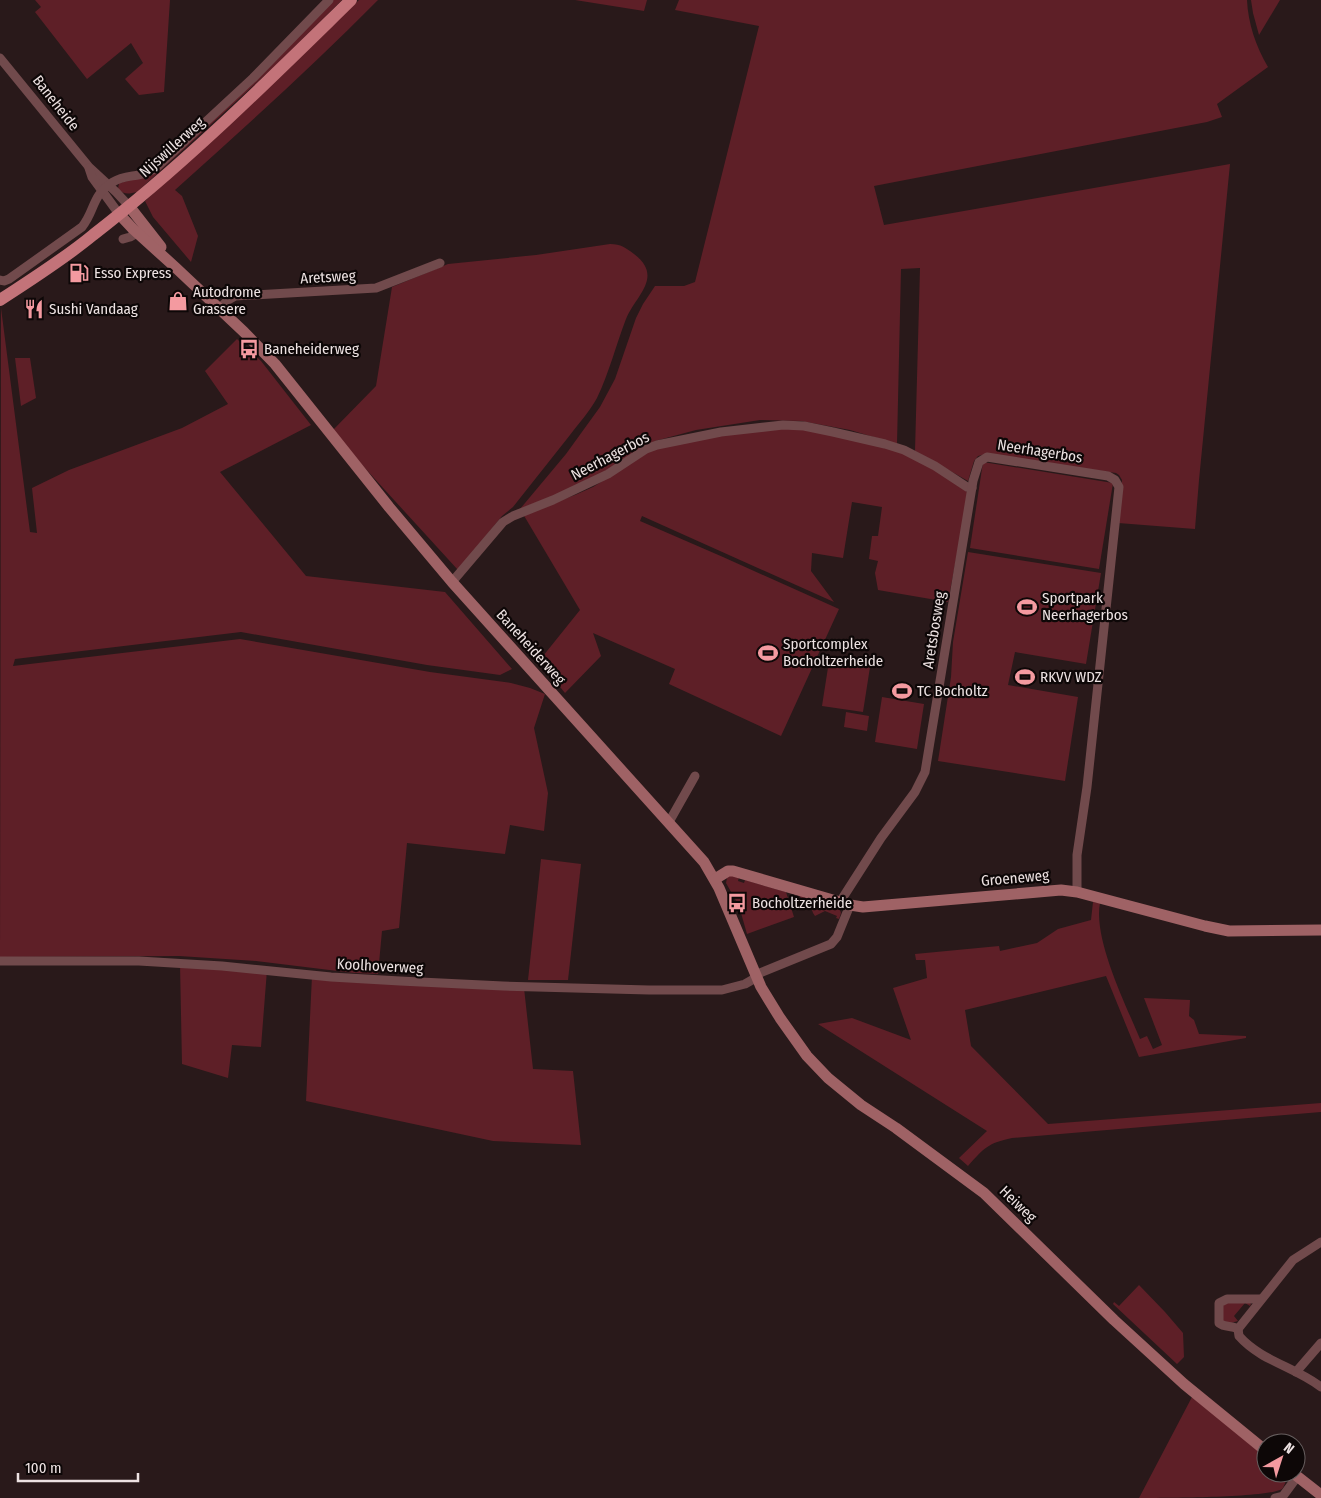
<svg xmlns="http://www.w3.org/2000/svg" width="1321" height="1498" font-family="'Fira Sans Condensed',sans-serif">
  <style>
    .green { fill: #5e1f27 }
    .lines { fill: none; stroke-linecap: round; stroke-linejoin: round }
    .street { stroke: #714a4c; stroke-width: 9 }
    .secondary { stroke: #9f6265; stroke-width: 11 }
    .primary { stroke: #c37379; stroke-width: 12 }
    .labels { text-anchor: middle; stroke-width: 4.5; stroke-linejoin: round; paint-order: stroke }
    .street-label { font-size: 15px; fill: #ede2e2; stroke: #0d0707 }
    .poi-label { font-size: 15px; fill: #ede2e2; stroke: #0d0707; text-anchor: start }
  </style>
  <rect width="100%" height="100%" fill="#29191a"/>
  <g class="green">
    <path d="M 35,0 L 170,0 L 164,92 L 139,95 L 125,79 L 143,63 L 131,43 L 87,79 L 35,12 L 41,7 Z"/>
    <path d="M 332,0 L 342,0 L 276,65 L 137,192 C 129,194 124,195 118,189 L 119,183 L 148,176 Z"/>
    <path d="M 359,0 L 378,0 C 313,66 244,128 175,190 L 182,196 L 198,236 L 191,262 L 153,217 L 145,201 Z"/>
    <path d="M 575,0 L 647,0 L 644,11 Z"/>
    <path d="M 679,0 L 1247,0 C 1248,23 1256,47 1268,67 L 1217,104 L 1222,117 L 1207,122 L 874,186 L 884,225 L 1230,164 L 1199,480 L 1195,529 L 1118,523 L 1122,480 L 1119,475 L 1116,473 L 986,454 L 978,456 L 974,461 L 968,481 L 915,451 L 920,268 L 901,269 L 897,444 L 850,430 L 801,421 L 760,420 L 696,430 L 655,441 L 593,480 L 520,509 L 566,454 L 600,407 L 615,379 L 636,318 L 643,304 L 655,286 L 684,286 L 695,282 L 759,26 L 675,10 Z"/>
    <path d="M 1251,0 L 1280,0 L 1259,35 L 1253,13 Z"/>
    <path d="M 610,244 C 621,244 626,248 634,254 C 664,277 636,295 626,319 C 616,345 609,373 597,398 C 590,411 579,423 570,435 C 551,459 532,483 513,507 L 502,516 L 458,570 L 363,466 L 333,430 L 376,386 L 392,287 L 448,264 L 536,255 Z"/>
    <path d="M 1,308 L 30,532 L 37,533 L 32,488 L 69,470 L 182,428 L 228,404 L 205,371 L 237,339 L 261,361 L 311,425 L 220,472 L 306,576 L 445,592 L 512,669 L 500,675 L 427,665 L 241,632 L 15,659 L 13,666 L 240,639 L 430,672 L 511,683 L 530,688 L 545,694 L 534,728 L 548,793 L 544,831 L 510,825 L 505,854 L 407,843 L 399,928 L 382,931 L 378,974 L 354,973 L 256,961 L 179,956 L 0,957 Z"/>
    <path d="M 15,358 L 30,358 L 36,398 L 21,406 Z"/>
    <path d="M 779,426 L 848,436 L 911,456 L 965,488 L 968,495 L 948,602 L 878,590 L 875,573 L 878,561 L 869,559 L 872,536 L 878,536 L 882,507 L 852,502 L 843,558 L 812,553 L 811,571 L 834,602 L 642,516 L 640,521 L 723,557 L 839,609 L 781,736 L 669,684 L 675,669 L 593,633 L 601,656 L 565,693 L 539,661 L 580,610 L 523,514 L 575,495 L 593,487 L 658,446 Z"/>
    <path d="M 983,462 L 1113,483 L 1099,569 L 970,548 Z"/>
    <path d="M 968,552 L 1101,573 L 1086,664 L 1015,652 L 1008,685 L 1078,697 L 1065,781 L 938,761 L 951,677 L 953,642 Z"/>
    <path d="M 829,661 L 870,667 L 863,712 L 822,706 Z"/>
    <path d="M 882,697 L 924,704 L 917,749 L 875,742 Z"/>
    <path d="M 846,712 L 869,716 L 867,731 L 844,727 Z"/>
    <path d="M 541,859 L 581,864 L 568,980 L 528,980 Z"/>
    <path d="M 731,875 L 739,877 L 738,881 L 744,883 L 745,880 L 786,892 L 794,917 L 747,934 L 739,906 L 726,883 L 727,878 Z"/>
    <path d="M 799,895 L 839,907 L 841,913 L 839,919 L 836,918 L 837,916 L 825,911 L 815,916 L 813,913 L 809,901 L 804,903 Z"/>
    <path d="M 1093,902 L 1100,903 C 1093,939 1126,1005 1140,1039 L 1147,1036 L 1153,1049 L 1162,1045 L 1144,998 L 1190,1000 L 1189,1016 L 1194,1020 L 1199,1034 L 1246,1036 L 1246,1038 L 1139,1057 L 1106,976 L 965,1010 L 971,1046 L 1048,1124 L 1321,1103 L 1321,1112 L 1012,1138 C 988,1143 984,1148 968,1166 L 959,1158 L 987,1131 L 818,1024 L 852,1018 L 911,1040 L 893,988 L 927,978 L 925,960 L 916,960 L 915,954 L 999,946 L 1000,951 L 1037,943 L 1058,929 L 1091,920 Z"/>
    <path d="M 180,964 L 267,970 L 261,1047 L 232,1045 L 228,1078 L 182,1064 Z"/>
    <path d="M 312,976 L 524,988 L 533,1069 L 573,1071 L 581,1145 L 493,1141 L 306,1101 Z"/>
    <path d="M 1139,1285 L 1165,1312 L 1183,1333 L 1184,1357 L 1177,1364 L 1113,1304 L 1114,1302 L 1119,1306 Z"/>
    <path d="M 1225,1303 L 1250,1303 L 1251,1304 L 1250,1306 L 1245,1303 L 1234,1316 L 1238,1321 L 1231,1323 L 1223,1321 L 1221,1308 Z"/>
    <path d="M 1192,1397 L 1266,1456 L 1266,1473 L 1287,1473 L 1288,1475 C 1286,1479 1285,1486 1282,1489 C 1267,1498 1164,1498 1139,1498 Z"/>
  </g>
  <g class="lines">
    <g class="street">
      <path d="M 0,58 L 89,167 L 116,192 L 129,206"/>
      <path d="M 89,168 L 92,177 L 119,214"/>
      <path d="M 123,239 L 130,237 L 137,233"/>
      <path d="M 0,280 L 4,281 L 9,279 L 82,227 C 96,209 91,196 113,182 C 127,173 143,179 158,166 L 253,78 L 329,0"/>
      <path d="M 219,309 L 228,300 L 235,296 L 376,288 L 440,263"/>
      <path d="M 452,582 L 503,522 L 513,516 L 553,500 L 608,474 L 646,449 L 657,445 L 721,432 L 783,425 L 804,426 L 833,432 L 885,444 L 904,450 L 935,466 L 967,487 L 972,488"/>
      <path d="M 669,822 L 695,776"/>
      <path d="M 840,902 L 881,838 L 915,792 L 925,772 L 973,481 L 979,462 L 987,457 L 1108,476 L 1115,480 L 1119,487 L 1087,787 L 1077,855 L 1077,892"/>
      <path d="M 0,961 L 139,961 L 222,966 L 331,977 L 400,981 L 503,986 L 649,990 L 722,990 L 745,984 L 752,980 L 760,973 L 831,944 L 837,937 L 850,905"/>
      <path d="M 1238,1329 L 1293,1260 L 1321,1242"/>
      <path d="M 1238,1329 L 1239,1336 C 1261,1361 1295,1367 1321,1387"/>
      <path d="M 1238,1329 C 1232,1325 1225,1328 1219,1323 L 1219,1303 L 1227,1299 L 1261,1299"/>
      <path d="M 1296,1372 L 1321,1343"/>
      <path d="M 1275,1498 L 1283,1496 L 1297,1477"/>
    </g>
    <g class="secondary">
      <path d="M 129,206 L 161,247"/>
      <path d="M 119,214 L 133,229 L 175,267 L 244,332 L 275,364 L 389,507 L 452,582 L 704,862 L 719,888 L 761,987 L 780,1018 L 807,1056 L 828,1078 L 861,1105 L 896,1128 L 984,1193 L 1114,1320 L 1184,1384 L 1266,1451"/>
      <path d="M 715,879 L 728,871 L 733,871 L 850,905 L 863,907 L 1061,890 L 1077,892 L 1205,926 L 1229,931 L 1321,930"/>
      <path d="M 1293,1473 L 1321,1495"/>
    </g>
    <path class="primary" d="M 0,300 C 32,279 64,259 93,235 C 185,164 268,81 351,0"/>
  </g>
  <defs>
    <symbol id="fuel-bare" viewBox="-9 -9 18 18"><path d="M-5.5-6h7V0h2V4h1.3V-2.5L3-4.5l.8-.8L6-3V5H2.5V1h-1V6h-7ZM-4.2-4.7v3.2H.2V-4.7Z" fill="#f49aa0" stroke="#0d0707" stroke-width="2.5" paint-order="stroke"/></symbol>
    <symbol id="shop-bare" viewBox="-9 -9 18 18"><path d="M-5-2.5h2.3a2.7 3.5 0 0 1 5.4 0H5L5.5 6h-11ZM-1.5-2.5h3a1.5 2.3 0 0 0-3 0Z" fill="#f49aa0" stroke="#0d0707" stroke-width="2.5" paint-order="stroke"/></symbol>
    <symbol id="restaurant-bare" viewBox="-9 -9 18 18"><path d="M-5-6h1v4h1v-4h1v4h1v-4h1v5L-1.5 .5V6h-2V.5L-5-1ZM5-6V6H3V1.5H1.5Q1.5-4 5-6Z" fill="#f49aa0" stroke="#0d0707" stroke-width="2.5" paint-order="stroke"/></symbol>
    <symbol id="bus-bare" viewBox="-9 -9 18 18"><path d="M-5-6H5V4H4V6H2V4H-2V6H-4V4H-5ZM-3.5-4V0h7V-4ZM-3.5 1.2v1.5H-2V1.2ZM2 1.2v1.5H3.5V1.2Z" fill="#f49aa0" stroke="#0d0707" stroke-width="2.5" paint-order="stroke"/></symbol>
    <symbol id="stadium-bare" viewBox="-9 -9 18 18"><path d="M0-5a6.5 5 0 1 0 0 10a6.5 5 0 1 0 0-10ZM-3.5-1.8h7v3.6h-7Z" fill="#f49aa0" stroke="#0d0707" stroke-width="2.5" paint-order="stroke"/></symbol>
  </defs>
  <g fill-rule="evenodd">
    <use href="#fuel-bare" x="65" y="259" width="28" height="28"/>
    <use href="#shop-bare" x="164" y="287" width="28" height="28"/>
    <use href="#restaurant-bare" x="20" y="295" width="28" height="28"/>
    <use href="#bus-bare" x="235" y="335" width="28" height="28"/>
    <use href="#stadium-bare" x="1013" y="593" width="28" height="28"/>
    <use href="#stadium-bare" x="754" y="639" width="28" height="28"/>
    <use href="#stadium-bare" x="1011" y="663" width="28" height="28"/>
    <use href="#stadium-bare" x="888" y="677" width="28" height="28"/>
    <use href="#bus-bare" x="723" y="889" width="28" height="28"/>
  </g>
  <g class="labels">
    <g class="street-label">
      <text transform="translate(56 103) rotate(52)" y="5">Baneheide</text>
      <text transform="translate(172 147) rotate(-42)" y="5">Nijswillerweg</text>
      <text transform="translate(328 277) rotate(-3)" y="5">Aretsweg</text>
      <text transform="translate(1040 451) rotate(9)" y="5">Neerhagerbos</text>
      <text transform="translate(610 456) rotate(-28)" y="5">Neerhagerbos</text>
      <text transform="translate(934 630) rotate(-81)" y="5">Aretsbosweg</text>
      <text transform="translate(531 647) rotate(48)" y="5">Baneheiderweg</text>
      <text transform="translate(1015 878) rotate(-5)" y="5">Groeneweg</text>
      <text transform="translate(380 966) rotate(3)" y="5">Koolhoverweg</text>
      <text transform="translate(1018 1204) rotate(44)" y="5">Heiweg</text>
    </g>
    <g class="poi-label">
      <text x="94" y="278">Esso Express</text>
      <text x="193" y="297">Autodrome<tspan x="193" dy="17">Grassere</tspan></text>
      <text x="49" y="314">Sushi Vandaag</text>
      <text x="264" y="354">Baneheiderweg</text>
      <text x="1042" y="603">Sportpark<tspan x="1042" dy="17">Neerhagerbos</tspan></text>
      <text x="783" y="649">Sportcomplex<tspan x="783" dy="17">Bocholtzerheide</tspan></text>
      <text x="1040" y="682">RKVV WDZ</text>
      <text x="917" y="696">TC Bocholtz</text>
      <text x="752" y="908">Bocholtzerheide</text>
    </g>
  </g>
  <g transform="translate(1281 1458) rotate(39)"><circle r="24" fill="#0d0707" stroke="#675f5f"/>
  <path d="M0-4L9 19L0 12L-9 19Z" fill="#f49aa0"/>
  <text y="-8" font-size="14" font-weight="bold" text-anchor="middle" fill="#ede2e2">N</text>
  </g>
  <path d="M18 1473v8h120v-8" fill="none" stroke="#ede2e2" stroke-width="2.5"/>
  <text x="25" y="1473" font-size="15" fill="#ede2e2" stroke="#0d0707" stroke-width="4" paint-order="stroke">100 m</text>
</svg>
